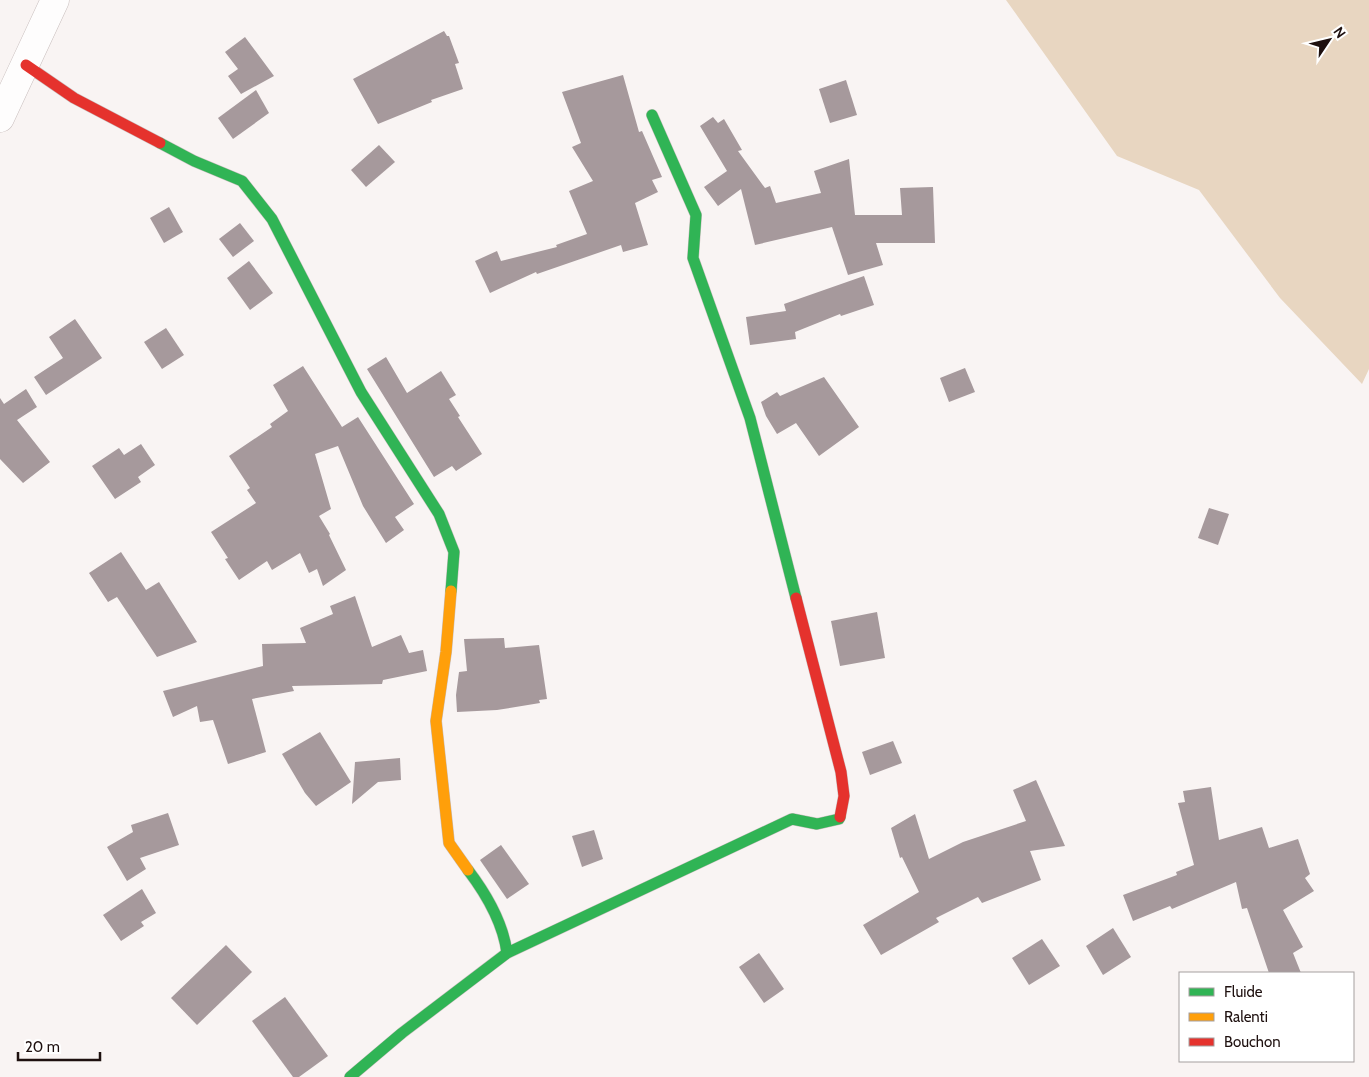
<svg xmlns="http://www.w3.org/2000/svg" width="1369" height="1077" font-family="Cabin,sans-serif">
  <style>
    .green { fill: #e8d6c1 }
    .building { fill: #a6999c }
    .lines { fill: none; stroke-linecap: round; stroke-linejoin: round }
    .street-casing { stroke: #c8bebd; stroke-width: 29 }
    .fast-casing { stroke: #c8bebd; stroke-width: 12 }
    .slow-casing { stroke: #c8bebd; stroke-width: 12 }
    .jam-casing { stroke: #c8bebd; stroke-width: 12 }
    .street { stroke: #fefdfd; stroke-width: 28 }
    .fast { stroke: #30b455; stroke-width: 11 }
    .slow { stroke: #ff9f0a; stroke-width: 11 }
    .jam { stroke: #e5322d; stroke-width: 11 }
  </style>
  <rect width="100%" height="100%" fill="#f9f4f3"/>
  <path class="green" d="M 1006,0 L 1369,0 L 1369,369 L 1362,384 L 1280,298 L 1199,190 L 1117,156 Z"/>
  <g class="building">
    <path d="M 444,31 L 447,36 L 449,36 L 459,63 L 455,64 L 463,89 L 431,100 L 432,102 L 378,124 L 353,79 Z"/>
    <path d="M 245,37 L 274,76 L 241,94 L 228,76 L 238,69 L 225,52 Z"/>
    <path d="M 623,75 L 639,132 L 642,131 L 662,177 L 652,180 L 658,192 L 635,203 L 648,245 L 623,252 L 621,245 L 537,274 L 536,272 L 490,293 L 475,261 L 497,251 L 501,261 L 557,247 L 556,245 L 587,234 L 569,191 L 593,181 L 572,147 L 581,143 L 562,92 Z"/>
    <path d="M 846,80 L 857,115 L 830,123 L 819,89 Z"/>
    <path d="M 256,90 L 269,113 L 233,139 L 218,118 Z"/>
    <path d="M 713,117 L 718,123 L 724,119 L 742,150 L 738,151 L 765,188 L 770,186 L 776,203 L 821,193 L 814,171 L 849,159 L 855,215 L 902,215 L 900,188 L 933,187 L 935,243 L 876,243 L 883,265 L 848,275 L 832,227 L 755,245 L 741,189 L 718,206 L 704,187 L 727,171 L 700,126 Z"/>
    <path d="M 379,145 L 395,162 L 366,187 L 351,170 Z"/>
    <path d="M 169,207 L 183,232 L 164,243 L 150,218 Z"/>
    <path d="M 240,223 L 254,241 L 233,257 L 219,239 Z"/>
    <path d="M 249,261 L 273,293 L 250,310 L 227,278 Z"/>
    <path d="M 864,276 L 874,305 L 841,316 L 840,314 L 795,332 L 796,339 L 750,345 L 746,317 L 786,311 L 784,304 Z"/>
    <path d="M 75,319 L 102,358 L 46,395 L 34,377 L 63,358 L 49,337 Z"/>
    <path d="M 166,328 L 184,355 L 162,369 L 144,342 Z"/>
    <path d="M 386,357 L 407,393 L 441,371 L 456,395 L 449,399 L 460,416 L 458,417 L 482,454 L 456,471 L 452,466 L 434,477 L 367,369 Z"/>
    <path d="M 303,366 L 342,427 L 358,417 L 414,504 L 395,517 L 404,530 L 386,543 L 363,506 L 338,446 L 315,454 L 331,509 L 319,516 L 330,534 L 329,535 L 346,570 L 323,586 L 317,569 L 309,573 L 300,553 L 272,570 L 267,561 L 239,580 L 225,559 L 228,558 L 211,532 L 256,503 L 247,490 L 250,488 L 229,456 L 272,427 L 270,424 L 288,411 L 273,385 Z"/>
    <path d="M 965,368 L 975,392 L 949,402 L 940,378 Z"/>
    <path d="M 824,377 L 859,427 L 819,456 L 796,423 L 777,434 L 766,416 L 761,402 L 777,392 L 780,396 Z"/>
    <path d="M 26,389 L 37,407 L 17,420 L 50,462 L 23,483 L 0,459 L 0,398 L 4,404 Z"/>
    <path d="M 141,444 L 155,465 L 138,477 L 141,482 L 115,499 L 92,466 L 119,448 L 124,455 Z"/>
    <path d="M 1209,508 L 1229,514 L 1218,545 L 1198,538 Z"/>
    <path d="M 121,552 L 146,590 L 159,582 L 197,642 L 157,657 L 117,597 L 108,602 L 89,573 Z"/>
    <path d="M 355,596 L 372,647 L 401,635 L 409,653 L 423,650 L 427,671 L 383,680 L 382,684 L 292,686 L 294,691 L 252,699 L 266,752 L 228,764 L 213,720 L 200,722 L 197,706 L 173,717 L 163,691 L 263,666 L 262,644 L 306,643 L 300,628 L 333,614 L 330,606 Z"/>
    <path d="M 877,612 L 885,658 L 840,666 L 831,621 Z"/>
    <path d="M 504,638 L 505,648 L 539,645 L 547,699 L 539,700 L 540,703 L 497,710 L 457,712 L 456,695 L 459,672 L 467,671 L 464,639 Z"/>
    <path d="M 320,732 L 351,782 L 316,806 L 305,793 L 282,754 Z"/>
    <path d="M 893,741 L 902,763 L 870,775 L 862,752 Z"/>
    <path d="M 400,758 L 401,780 L 378,782 L 352,804 L 355,762 Z"/>
    <path d="M 1036,780 L 1065,846 L 1030,851 L 1041,880 L 982,903 L 978,897 L 936,918 L 939,922 L 881,955 L 863,925 L 919,892 L 902,857 L 900,858 L 891,828 L 915,814 L 929,859 L 963,842 L 1026,821 L 1013,790 Z"/>
    <path d="M 1211,787 L 1219,840 L 1262,827 L 1269,848 L 1298,839 L 1310,874 L 1305,878 L 1314,891 L 1283,910 L 1303,947 L 1293,953 L 1301,973 L 1269,973 L 1247,908 L 1242,909 L 1236,882 L 1172,909 L 1170,906 L 1133,921 L 1123,895 L 1177,875 L 1176,872 L 1194,865 L 1178,803 L 1185,802 L 1183,791 Z"/>
    <path d="M 168,813 L 179,845 L 140,858 L 146,869 L 127,881 L 107,847 L 133,832 L 131,825 Z"/>
    <path d="M 594,830 L 603,859 L 582,867 L 572,836 Z"/>
    <path d="M 501,845 L 529,884 L 507,899 L 480,860 Z"/>
    <path d="M 142,889 L 156,913 L 141,922 L 144,926 L 121,941 L 103,915 Z"/>
    <path d="M 1113,928 L 1131,957 L 1103,975 L 1086,946 Z"/>
    <path d="M 1042,939 L 1060,966 L 1029,985 L 1012,958 Z"/>
    <path d="M 226,945 L 252,972 L 197,1025 L 171,998 Z"/>
    <path d="M 759,953 L 784,989 L 764,1003 L 739,967 Z"/>
    <path d="M 285,997 L 328,1056 L 299,1077 L 293,1077 L 252,1021 Z"/>
  </g>
  <g class="lines">
    <defs>
      <path id="street" d="M 0,118 L 55,0"/>
      <g id="fast">
        <path d="M 652,115 L 696,215 L 693,258 L 750,418 L 796,598"/>
        <path d="M 160,143 L 194,161 L 242,181 L 272,219 L 361,392 L 439,514 L 454,552 L 451,591"/>
        <path d="M 468,870 C 487,895 503,922 507,953"/>
        <path d="M 350,1077 L 402,1033 L 507,953 L 792,819 L 817,824 L 839,819 L 840,817"/>
      </g>
      <path id="slow" d="M 451,591 L 446,652 L 436,721 L 449,843 L 468,870"/>
      <g id="jam">
        <path d="M 26,65 L 74,98 L 160,143"/>
        <path d="M 796,598 L 841,772 L 844,796 L 840,817"/>
      </g>
    </defs>
    <use href="#street" class="street-casing"/>
    <use href="#fast" class="fast-casing"/>
    <use href="#slow" class="slow-casing"/>
    <use href="#jam" class="jam-casing"/>
    <use href="#street" class="street"/>
    <use href="#fast" class="fast"/>
    <use href="#slow" class="slow"/>
    <use href="#jam" class="jam"/>
  </g>
  <rect x="1179" y="972" width="175" height="90" fill="#ffffff" stroke="#a59f9f"/>
  <rect x="1189" y="988" width="25" height="8" fill="#30b455" stroke="#a59f9f"/>
  <text x="1224" y="997" font-size="15" fill="#1e100f">Fluide</text>
  <rect x="1189" y="1013" width="25" height="8" fill="#ff9f0a" stroke="#a59f9f"/>
  <text x="1224" y="1022" font-size="15" fill="#1e100f">Ralenti</text>
  <rect x="1189" y="1038" width="25" height="8" fill="#e5322d" stroke="#a59f9f"/>
  <text x="1224" y="1047" font-size="15" fill="#1e100f">Bouchon</text>
  <g transform="translate(1329 40) rotate(55)" stroke="#ffffff" stroke-width="4" paint-order="stroke">
  <path d="M0-4L9 19L0 12L-9 19Z" fill="#1e100f"/>
  <text y="-8" font-size="14" font-weight="bold" text-anchor="middle" fill="#1e100f">N</text>
  </g>
  <path d="M18 1052v8h82v-8" fill="none" stroke="#1e100f" stroke-width="2.5"/>
  <text x="25" y="1052" font-size="15" fill="#1e100f" stroke="#ffffff" stroke-width="4" paint-order="stroke">20 m</text>
</svg>
